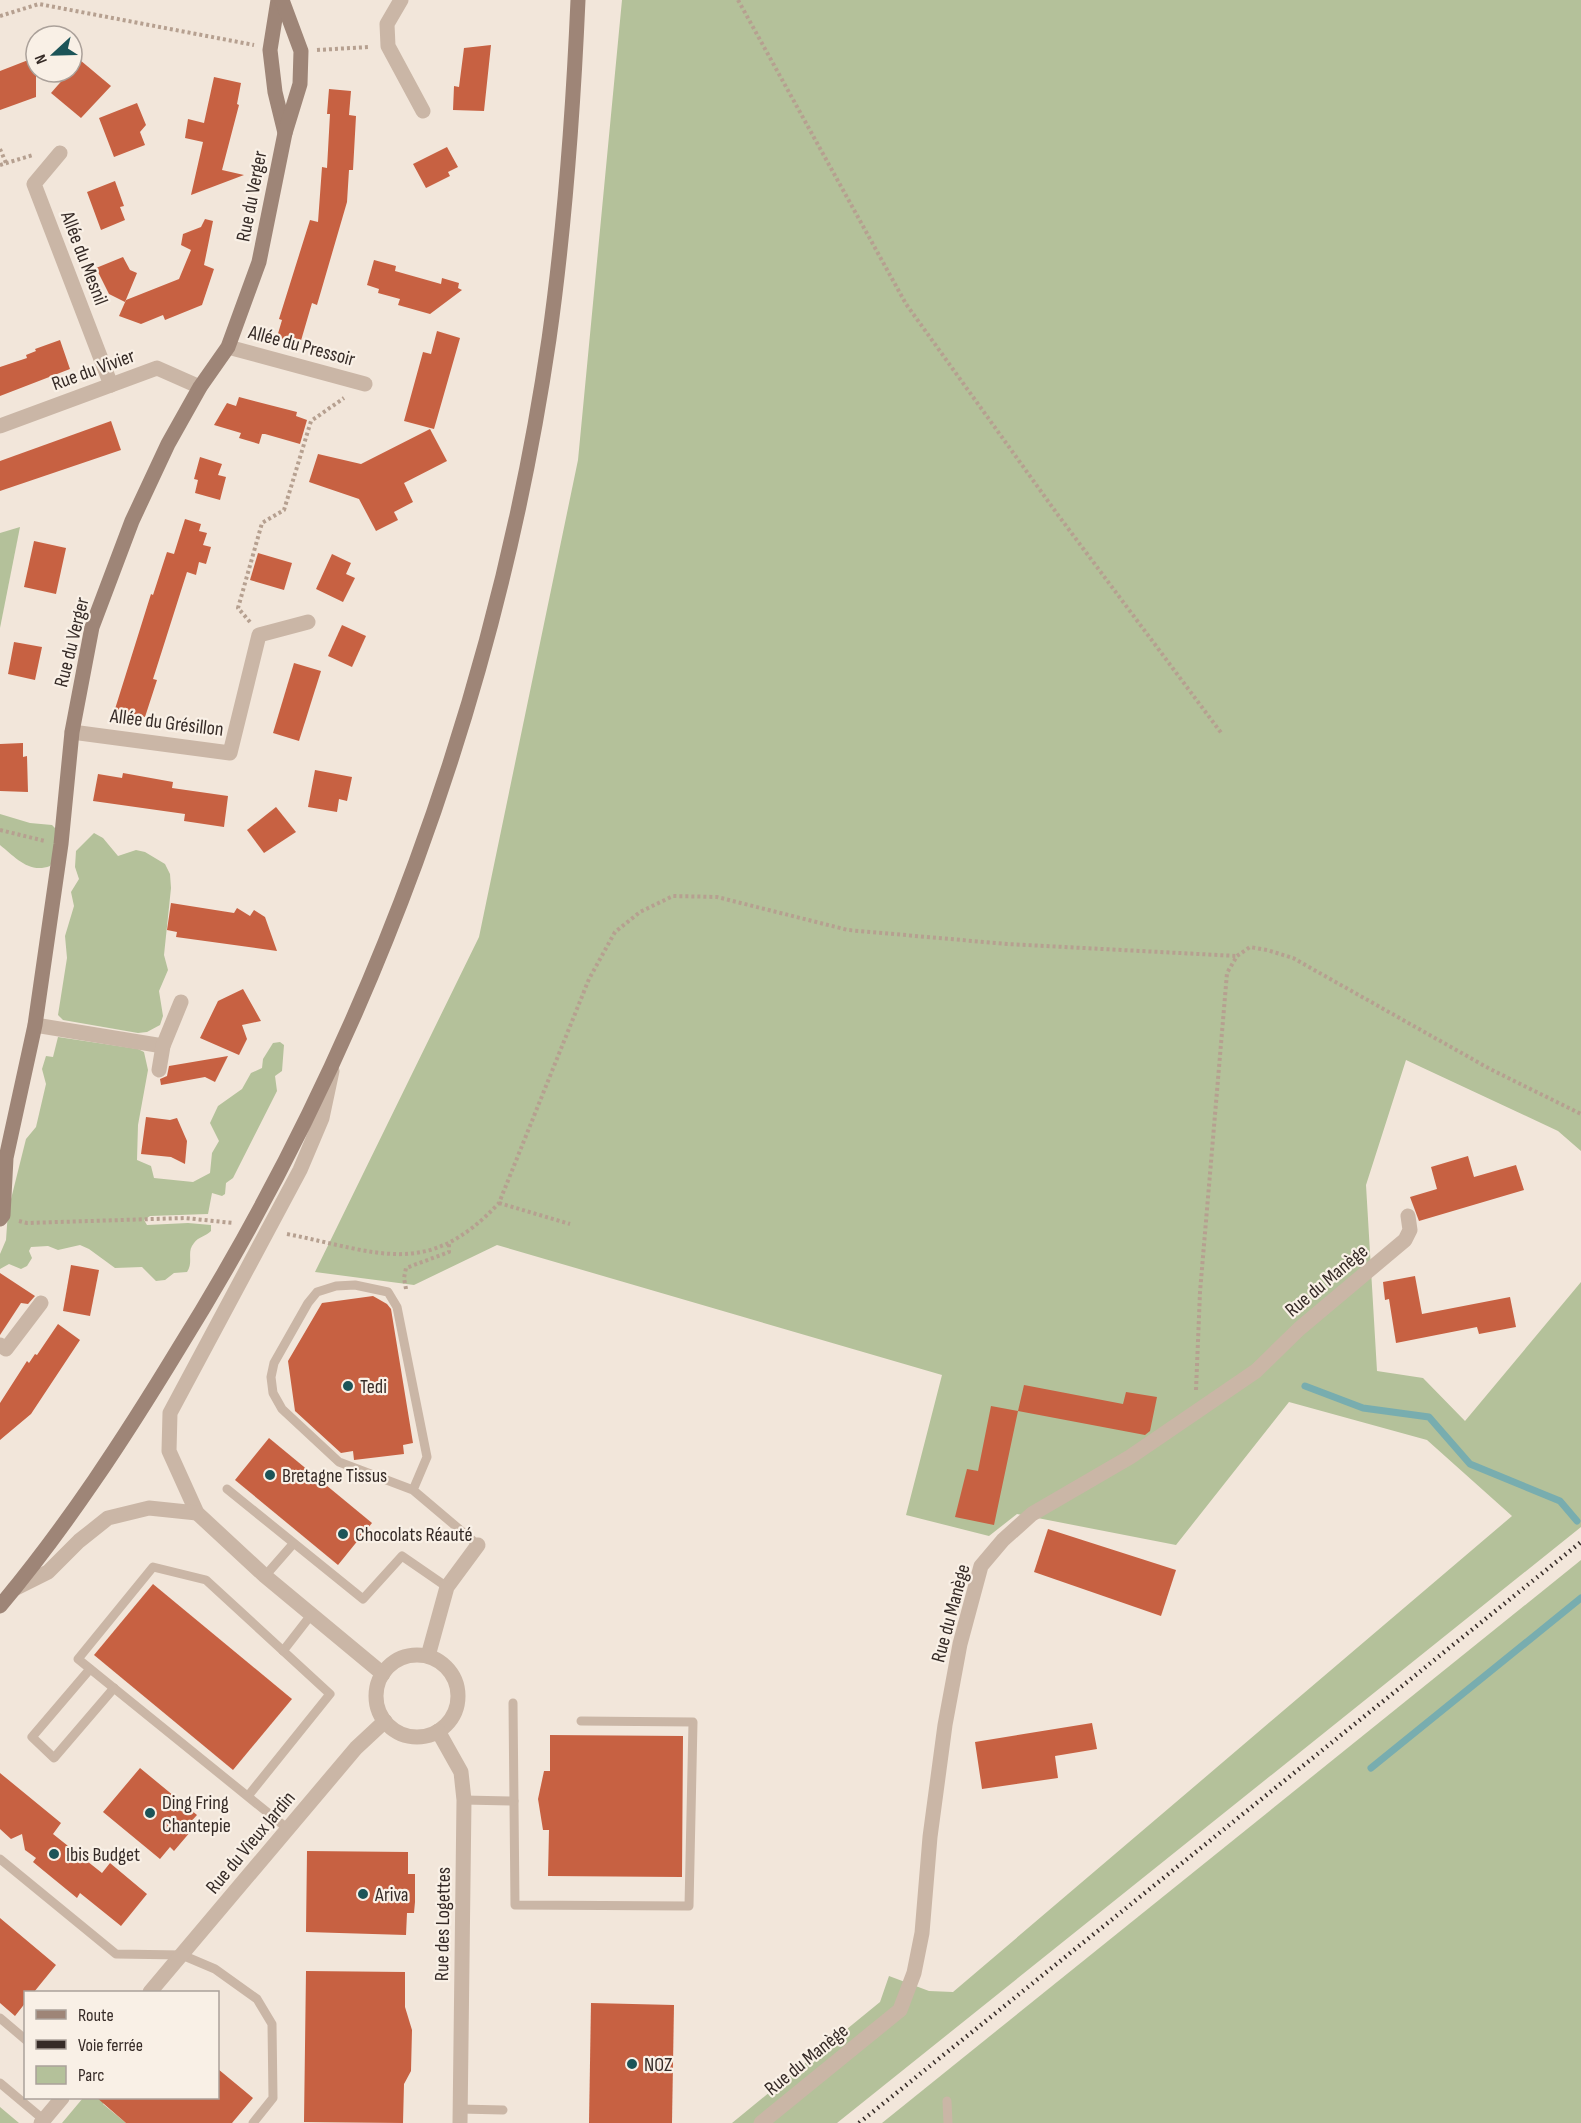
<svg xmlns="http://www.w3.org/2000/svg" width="1581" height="2123" font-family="'Sofia Sans Condensed',sans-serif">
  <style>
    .green { fill: #b4c19a }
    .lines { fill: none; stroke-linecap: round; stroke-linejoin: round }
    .stream { stroke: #78adaf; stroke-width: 7 }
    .building { fill: #c76142 }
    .path { stroke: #b6a090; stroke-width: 4; stroke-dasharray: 3 3; stroke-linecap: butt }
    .lane { stroke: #cab6a6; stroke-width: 9 }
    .street { stroke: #cab6a6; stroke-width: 15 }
    .secondary { stroke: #9e8577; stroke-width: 15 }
    .rail { stroke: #362b27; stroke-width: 4.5; stroke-dasharray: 1.5 4.5; stroke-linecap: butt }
    .poi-dot { fill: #1c5458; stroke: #f9f0e6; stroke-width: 2 }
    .labels { text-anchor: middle; stroke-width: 4.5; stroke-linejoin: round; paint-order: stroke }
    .street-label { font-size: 20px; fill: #362b27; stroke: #f9f0e6 }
    .poi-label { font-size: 20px; fill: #362b27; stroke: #f9f0e6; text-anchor: start }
  </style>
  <rect width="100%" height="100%" fill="#f2e6da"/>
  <g class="green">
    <path d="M 622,0 L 1581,0 L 1581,1151 L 1558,1131 L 1406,1060 L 1366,1185 L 1377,1371 L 1423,1378 L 1465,1421 L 1581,1282 L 1581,1527 L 837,2123 L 732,2123 L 880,2002 L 889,1976 L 929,1991 L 953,1992 L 1512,1516 L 1427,1440 L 1289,1402 L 1176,1545 L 1017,1514 L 989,1536 L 906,1515 L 942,1375 L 497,1245 L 414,1285 L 315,1272 L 479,937 L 578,460 Z"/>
    <path d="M 20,527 L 0,628 L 0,533 Z"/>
    <path d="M 0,814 L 30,823 L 52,825 L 57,830 L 55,856 L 50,866 C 29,874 15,857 0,845 Z"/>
    <path d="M 94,833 L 103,838 L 118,856 L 136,850 L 145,852 L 165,864 L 170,874 L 171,888 L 164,955 L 168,970 L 159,991 L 163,1016 L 160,1025 L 147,1032 L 138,1033 L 63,1020 L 58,1015 L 67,958 L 65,936 L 74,906 L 71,892 L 79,879 L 75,867 L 76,851 Z"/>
    <path d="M 58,1037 L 138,1049 L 144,1052 L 148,1070 L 138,1125 L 137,1160 L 151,1166 L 154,1178 L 193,1182 L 210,1173 L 212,1153 L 219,1141 L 210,1123 L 218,1106 L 242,1089 L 251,1073 L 262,1068 L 263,1059 L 273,1043 L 280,1042 L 284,1045 L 282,1071 L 275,1076 L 277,1091 L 233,1178 L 226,1183 L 225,1194 L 222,1196 L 212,1193 L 208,1214 L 150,1216 L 144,1220 L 147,1225 L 188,1223 L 211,1225 L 211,1231 C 206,1236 198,1237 194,1243 C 186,1252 194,1262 187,1272 L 174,1273 L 165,1280 L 156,1281 L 142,1267 L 115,1268 L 89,1249 L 80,1245 L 58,1250 L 48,1246 L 31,1247 L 29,1251 L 32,1258 L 27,1266 L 21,1269 L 9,1264 L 0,1269 L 0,1254 L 6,1240 L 8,1211 L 26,1139 L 36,1127 L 46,1084 L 42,1069 L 46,1056 L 53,1057 Z"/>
    <path d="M 1581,1560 L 1581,2123 L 882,2123 Z"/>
    <path d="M 83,2098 L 107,2098 L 103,2104 L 126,2123 L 62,2123 Z"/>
    <path d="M 0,2107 L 19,2123 L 0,2123 Z"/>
  </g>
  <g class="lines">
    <g class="stream">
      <path d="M 1305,1386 L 1363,1408 L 1429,1417 L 1470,1464 L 1560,1501 L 1577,1521"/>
      <path d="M 1371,1768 L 1581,1598"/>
    </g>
  </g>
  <g class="building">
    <path d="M 491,45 L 484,111 L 453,110 L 454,86 L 459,87 L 464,48 Z"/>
    <path d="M 36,57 L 36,97 L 0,110 L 0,71 Z"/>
    <path d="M 80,60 L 111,86 L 81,118 L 51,93 Z"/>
    <path d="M 214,77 L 241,83 L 237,104 L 239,105 L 222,170 L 244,175 L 191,195 L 203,142 L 185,138 L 188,119 L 204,123 Z"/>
    <path d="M 329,89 L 351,91 L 349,115 L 356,116 L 353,170 L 349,170 L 347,202 L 317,305 L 312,303 L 300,344 L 277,337 L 282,320 L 279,319 L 310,220 L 318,222 L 322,167 L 327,168 L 330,114 L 327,114 Z"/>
    <path d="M 137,103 L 146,125 L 140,132 L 145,145 L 114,157 L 99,118 Z"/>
    <path d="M 447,147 L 458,167 L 448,172 L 450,176 L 426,188 L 413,164 Z"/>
    <path d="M 115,181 L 124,206 L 120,207 L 125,220 L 101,230 L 87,192 Z"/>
    <path d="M 205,219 L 213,221 L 204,265 L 214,269 L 202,305 L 165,320 L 163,315 L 141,324 L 119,316 L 126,300 L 179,279 L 191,250 L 181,245 L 183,234 L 201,227 Z"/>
    <path d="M 123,257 L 130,270 L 137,273 L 125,302 L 109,294 L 96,268 Z"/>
    <path d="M 374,260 L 396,266 L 395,271 L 441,284 L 442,278 L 459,283 L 458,288 L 462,290 L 430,314 L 398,305 L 400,299 L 378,293 L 379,289 L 367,285 Z"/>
    <path d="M 437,331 L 460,338 L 434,429 L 404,421 L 423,352 L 431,354 Z"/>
    <path d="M 60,340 L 70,369 L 0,396 L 0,367 L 27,358 L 26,355 L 36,351 L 35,349 Z"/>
    <path d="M 239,397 L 297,412 L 296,416 L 307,420 L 300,444 L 265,434 L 262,434 L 259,444 L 239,438 L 241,433 L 214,425 L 227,403 L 236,406 Z"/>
    <path d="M 111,421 L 121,450 L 0,491 L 0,461 Z"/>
    <path d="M 430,429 L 447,461 L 404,483 L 413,502 L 394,512 L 398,520 L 376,531 L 359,499 L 309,482 L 318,454 L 361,464 Z"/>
    <path d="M 200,457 L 222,464 L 218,475 L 226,477 L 220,500 L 195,493 L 198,480 L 194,479 Z"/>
    <path d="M 185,519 L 201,524 L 199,531 L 207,533 L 203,545 L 211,547 L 206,564 L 199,562 L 196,575 L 187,572 L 153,679 L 157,680 L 145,717 L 115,709 L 151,594 L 153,595 L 167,552 L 174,554 Z"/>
    <path d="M 34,541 L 66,548 L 56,594 L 24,587 Z"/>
    <path d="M 258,553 L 292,563 L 284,590 L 250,580 Z"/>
    <path d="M 332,554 L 351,563 L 346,574 L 355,578 L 343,602 L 316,589 Z"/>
    <path d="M 342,625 L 366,636 L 352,667 L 328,656 Z"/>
    <path d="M 14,642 L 42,647 L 35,680 L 8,674 Z"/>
    <path d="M 294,663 L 321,671 L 299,741 L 273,733 Z"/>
    <path d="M 23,743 L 23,757 L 27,756 L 28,792 L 0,791 L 0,744 Z"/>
    <path d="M 315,770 L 352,777 L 347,801 L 339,799 L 337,812 L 308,807 Z"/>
    <path d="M 123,773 L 173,782 L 172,788 L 228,796 L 224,827 L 184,821 L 185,814 L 93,801 L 98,774 L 122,778 Z"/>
    <path d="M 276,807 L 296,832 L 264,853 L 247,830 Z"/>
    <path d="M 171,903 L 234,913 L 237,908 L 250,916 L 254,910 L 265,917 L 277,951 L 176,937 L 177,932 L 167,930 Z"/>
    <path d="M 243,989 L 261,1021 L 242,1025 L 247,1039 L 239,1055 L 200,1038 L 218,1001 Z"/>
    <path d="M 228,1056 L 215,1082 L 205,1077 L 161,1085 L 160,1079 L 167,1076 L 169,1066 Z"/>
    <path d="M 146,1117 L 170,1120 L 177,1118 L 187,1141 L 185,1164 L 171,1157 L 141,1154 Z"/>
    <path d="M 1468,1156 L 1474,1177 L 1516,1165 L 1524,1190 L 1419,1221 L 1410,1197 L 1437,1189 L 1431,1167 Z"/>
    <path d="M 71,1265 L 99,1270 L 90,1316 L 63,1311 Z"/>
    <path d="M 0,1273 L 35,1296 L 28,1304 L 21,1303 L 0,1335 Z"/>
    <path d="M 1415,1276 L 1422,1314 L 1510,1297 L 1516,1327 L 1479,1334 L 1477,1327 L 1396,1343 L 1389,1299 L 1385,1300 L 1383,1282 Z"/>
    <path d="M 373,1296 L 387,1304 L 391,1309 L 413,1443 L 403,1445 L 404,1454 L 354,1460 L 353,1451 L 341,1453 L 295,1411 L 288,1361 L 322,1303 Z"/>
    <path d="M 58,1324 L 80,1340 L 31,1414 L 0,1440 L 0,1403 L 27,1361 L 29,1363 L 35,1354 L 37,1355 Z"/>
    <path d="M 1024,1385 L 1123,1404 L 1126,1392 L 1157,1397 L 1150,1431 L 1145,1435 L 1018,1411 Z"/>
    <path d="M 991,1406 L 1018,1411 L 994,1525 L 955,1517 L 967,1469 L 978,1471 Z"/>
    <path d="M 269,1438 L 372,1523 L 338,1565 L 235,1480 Z"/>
    <path d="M 1048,1529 L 1176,1570 L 1161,1616 L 1034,1572 Z"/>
    <path d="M 153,1584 L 292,1699 L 233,1770 L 94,1655 Z"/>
    <path d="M 1092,1723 L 1097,1749 L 1055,1756 L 1058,1778 L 982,1789 L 975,1742 Z"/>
    <path d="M 550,1735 L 683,1736 L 682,1877 L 548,1876 L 549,1830 L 543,1830 L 538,1799 L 544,1771 L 550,1771 Z"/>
    <path d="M 140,1768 L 197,1815 L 186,1827 L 191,1831 L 174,1851 L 170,1847 L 160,1859 L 103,1812 Z"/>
    <path d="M 0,1773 L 61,1823 L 53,1834 L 102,1873 L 110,1863 L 147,1894 L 121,1926 L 80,1893 L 77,1898 L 33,1862 L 36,1858 L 25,1850 L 22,1834 L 11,1839 L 0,1829 Z"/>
    <path d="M 307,1851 L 408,1852 L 408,1874 L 415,1874 L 415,1902 L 414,1913 L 407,1913 L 406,1935 L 306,1932 Z"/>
    <path d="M 0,1918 L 56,1965 L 34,1992 L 26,1992 L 26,2002 L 15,2016 L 0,2003 Z"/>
    <path d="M 306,1971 L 405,1972 L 405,2007 L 412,2030 L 411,2071 L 404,2084 L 403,2123 L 304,2122 Z"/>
    <path d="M 591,2003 L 674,2005 L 672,2123 L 589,2123 Z"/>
    <path d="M 218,2069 L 253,2098 L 232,2123 L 126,2123 L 96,2097 L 218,2097 Z"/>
  </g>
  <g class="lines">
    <g class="path">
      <path d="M 738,0 L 906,304 L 1058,515 L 1222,734"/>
      <path d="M 0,16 L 39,4 L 254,45"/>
      <path d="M 317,50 L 369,47"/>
      <path d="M 0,149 L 6,163"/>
      <path d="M 0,165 L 33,155"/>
      <path d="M 250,622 L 238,608 L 262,523 L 284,510 L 311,421 L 344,398"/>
      <path d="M 0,830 L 45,841"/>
      <path d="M 499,1203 L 570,1224"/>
      <path d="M 19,1221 L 27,1223 L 185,1218 L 233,1223"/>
      <path d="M 287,1234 C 379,1252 427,1280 499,1203 L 589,979 L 615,932 L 640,912 L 673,896 L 717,897 L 848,930 L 1007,944 L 1237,956"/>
      <path d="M 406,1289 L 404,1278 L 406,1268 L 449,1252 L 449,1243"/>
      <path d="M 1196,1390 L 1200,1292 L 1227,973 L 1237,956 L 1250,947 L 1267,950 L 1293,958 L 1490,1069 L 1581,1114"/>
    </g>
    <g class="lane">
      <path d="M 227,1489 L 363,1599 L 402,1556 L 447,1587"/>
      <path d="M 413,1490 L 339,1462 L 282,1409 L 273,1393 L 271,1377 L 274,1363 L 308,1303 L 317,1292 L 336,1286 L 355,1285 L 388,1292 L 397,1307 L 427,1457 L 413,1490 L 478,1545"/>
      <path d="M 265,1576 L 293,1544"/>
      <path d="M 283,1651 L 311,1615"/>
      <path d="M 90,1669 L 32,1737 L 54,1758 L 114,1688"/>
      <path d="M 513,1703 L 515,1905 L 689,1906 L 693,1722 L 581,1721"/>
      <path d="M 248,1796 L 330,1694 L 206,1580 L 153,1567 L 78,1659 L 288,1829"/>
      <path d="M 464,1800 L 514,1801"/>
      <path d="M 0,1859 L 116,1954 L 182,1955 L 215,1969 L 257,1999 L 272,2024 L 273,2098 L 253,2123"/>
      <path d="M 0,2018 L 26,2040"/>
      <path d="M 0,2083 L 44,2120"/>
      <path d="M 947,2101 L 948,2123"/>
      <path d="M 460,2109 L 503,2110"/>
    </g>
    <g class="street">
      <path d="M 401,0 L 387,24 L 388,46 L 423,111"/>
      <path d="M 60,153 L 34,184 L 111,385"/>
      <path d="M 228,347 L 365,384"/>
      <path d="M 0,426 L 157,368 L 200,387"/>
      <path d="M 72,732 L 230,753 L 259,635 L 308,622"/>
      <path d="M 35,1025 L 163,1046"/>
      <path d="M 159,1070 L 163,1046 L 181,1002"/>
      <path d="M 332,1071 L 322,1118 L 300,1170 L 170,1413 L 169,1451 L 197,1513 L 265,1576 L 383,1674"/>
      <path d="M 0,1345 L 6,1349 L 41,1303"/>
      <path d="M 14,1589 L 48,1572 L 79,1541 L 108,1518 L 149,1508 L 197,1513"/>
      <circle cx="417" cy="1696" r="41"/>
      <path d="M 428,1656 L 447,1587 L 478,1545"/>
      <path d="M 438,1731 L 461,1772 L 464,1800 L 460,2123"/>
      <path d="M 150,1992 L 356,1748 L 385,1721"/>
      <path d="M 41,2123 L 62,2098"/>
      <path d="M 761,2123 L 900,2010 L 914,1973 L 922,1933 L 930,1837 L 945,1725 L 960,1644 L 981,1566 L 1003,1540 L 1032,1514 L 1130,1457 L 1256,1371 L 1299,1329 L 1405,1240 L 1410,1230 L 1408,1216"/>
    </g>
    <g class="secondary">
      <path d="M 278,0 L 270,50 L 275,92 L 285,133"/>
      <path d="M 0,1219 L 3,1215 L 6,1158 L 35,1025 L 61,844 L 72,732 L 92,627 L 132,521 L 168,444 L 200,387 L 228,347 L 259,262 L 285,133 L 300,84 L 301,51 L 282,0"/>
      <path d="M 0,1606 C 67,1526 125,1437 179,1348 C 369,1043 497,695 549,339 C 565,226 573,114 578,0"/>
    </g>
    <path class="rail" d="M 859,2123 L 1581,1542"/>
  </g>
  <g class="poi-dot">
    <circle cx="348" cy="1386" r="6"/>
    <circle cx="270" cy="1475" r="6"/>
    <circle cx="343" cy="1534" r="6"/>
    <circle cx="150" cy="1813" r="6"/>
    <circle cx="54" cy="1854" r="6"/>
    <circle cx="363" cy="1894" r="6"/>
    <circle cx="632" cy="2064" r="6"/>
  </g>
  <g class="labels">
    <g class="street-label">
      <text transform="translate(251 196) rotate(-79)" y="7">Rue du Verger</text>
      <text transform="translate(85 258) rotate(69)" y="7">Allée du Mesnil</text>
      <text transform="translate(302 345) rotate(15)" y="7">Allée du Pressoir</text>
      <text transform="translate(93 369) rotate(-20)" y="7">Rue du Vivier</text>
      <text transform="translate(71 642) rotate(-76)" y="7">Rue du Verger</text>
      <text transform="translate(167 722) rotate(7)" y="7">Allée du Grésillon</text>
      <text transform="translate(1326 1280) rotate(-40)" y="7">Rue du Manège</text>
      <text transform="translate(950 1613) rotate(-75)" y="7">Rue du Manège</text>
      <text transform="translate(250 1842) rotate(-50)" y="7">Rue du Vieux Jardin</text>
      <text transform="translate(442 1924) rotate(-89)" y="7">Rue des Logettes</text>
      <text transform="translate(806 2059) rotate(-39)" y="7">Rue du Manège</text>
    </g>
    <g class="poi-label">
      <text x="360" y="1393">Tedi</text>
      <text x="282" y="1482">Bretagne Tissus</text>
      <text x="355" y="1541">Chocolats Réauté</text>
      <text x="162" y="1809">Ding Fring<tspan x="162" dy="23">Chantepie</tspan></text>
      <text x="66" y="1861">Ibis Budget</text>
      <text x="375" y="1901">Ariva</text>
      <text x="644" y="2071">NOZ</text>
    </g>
  </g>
  <rect x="24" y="1991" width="195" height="108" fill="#f9f0e6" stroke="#aba19a" stroke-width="1.5"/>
  <rect x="36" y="2010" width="30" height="9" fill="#9e8577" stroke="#aba19a" stroke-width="1.5"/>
  <text x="78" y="2021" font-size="18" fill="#362b27">Route</text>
  <rect x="36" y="2040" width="30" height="9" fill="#362b27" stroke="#aba19a" stroke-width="1.5"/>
  <text x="78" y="2051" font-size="18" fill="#362b27">Voie ferrée</text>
  <rect x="36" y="2066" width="30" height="18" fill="#b4c19a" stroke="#aba19a" stroke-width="1.5"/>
  <text x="78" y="2081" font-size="18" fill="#362b27">Parc</text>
  <g transform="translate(54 54) rotate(248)"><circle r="28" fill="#f9f0e6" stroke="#aba19a" stroke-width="1.5"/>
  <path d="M0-4.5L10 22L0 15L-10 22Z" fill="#1c5458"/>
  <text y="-9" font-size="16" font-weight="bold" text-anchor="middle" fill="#362b27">N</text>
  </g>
</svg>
